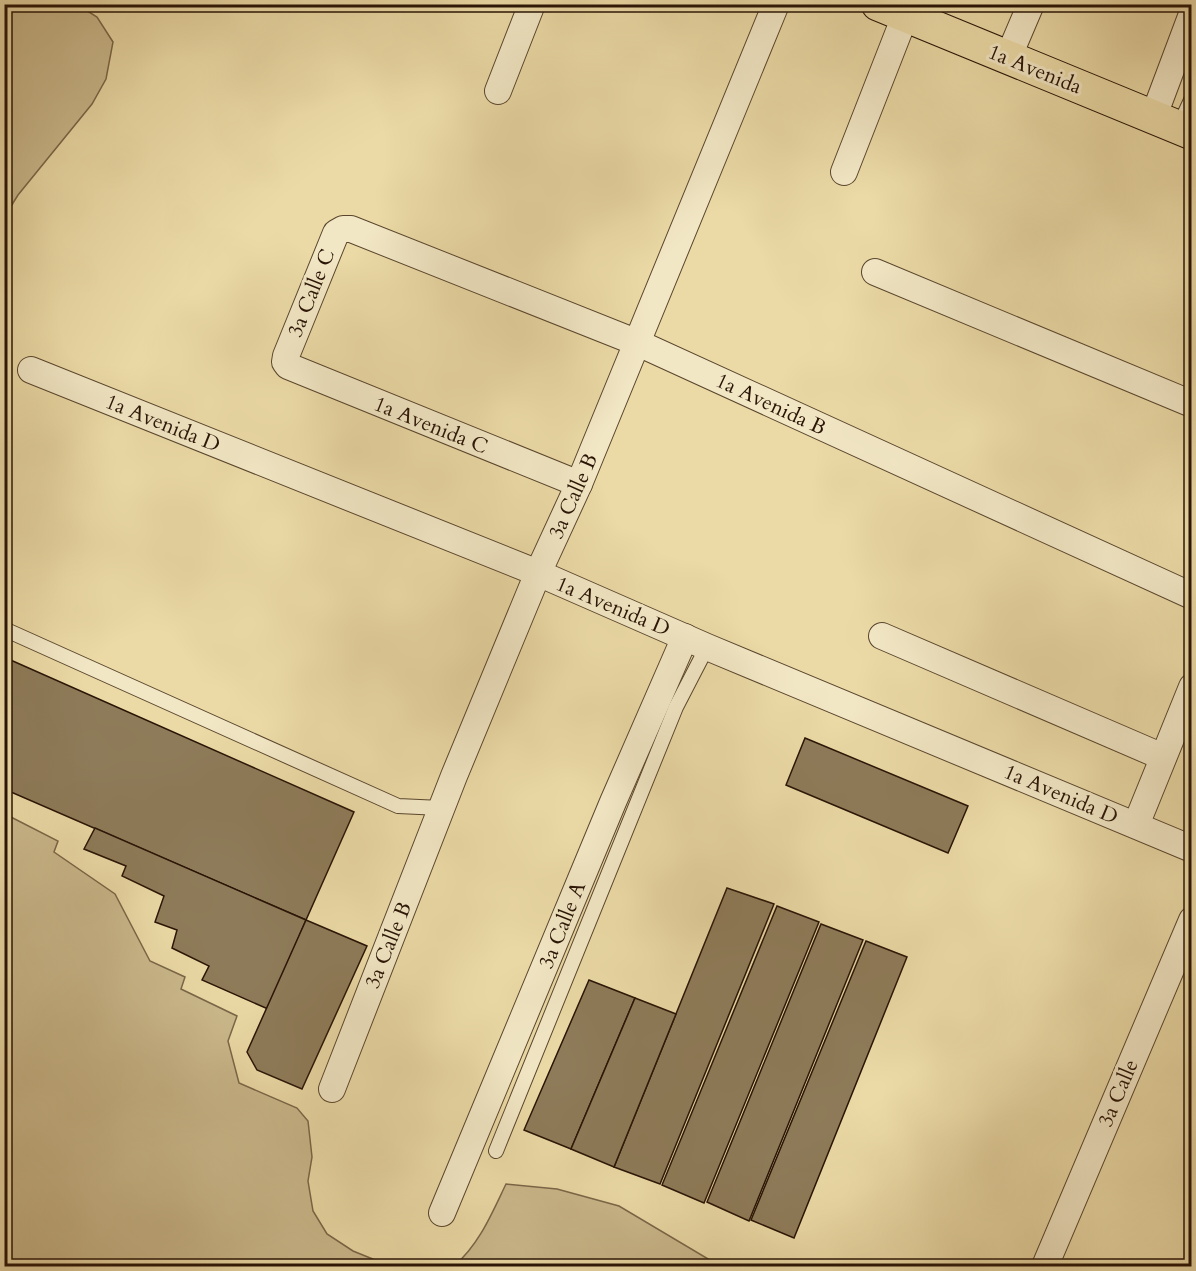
<svg xmlns="http://www.w3.org/2000/svg" width="1196" height="1271" font-family="Cardo,serif">
  <style>
    .green { fill: #cab88b; stroke: #7a6648; stroke-width: 1.5 }
    .building { fill: #8e7b59; stroke: #291406; stroke-width: 1.5 }
    .lines { fill: none; stroke-linecap: round; stroke-linejoin: round }
    .service-casing { stroke: #5a462e; stroke-width: 16 }
    .minor-casing { stroke: #5a462e; stroke-width: 28 }
    .primary-casing { stroke: #291406; stroke-width: 35 }
    .service { stroke: #f2e7c5; stroke-width: 14 }
    .minor { stroke: #f2e7c5; stroke-width: 26 }
    .primary { stroke: #ebdaa6; stroke-width: 33 }
    .labels { text-anchor: middle; stroke-width: 6; stroke-linejoin: round; paint-order: stroke }
    .street-label { font-size: 21px; fill: #291406; stroke: #f2e7c5 }
  </style>
  <rect width="100%" height="100%" fill="#ebdaa6"/>
  <filter id="stains"><feTurbulence type="fractalNoise" baseFrequency=".00333" numOctaves="4"/><feColorMatrix values="0 0 0 0 .2 0 0 0 0 .09 0 0 0 0 .02 0 0 0 .5 -.17"/></filter>
  <radialGradient id="worn" r=".72"><stop offset=".6" stop-color="#630" stop-opacity="0"/><stop offset="1" stop-color="#630" stop-opacity=".3"/></radialGradient>
  <g class="green">
    <path d="M 5,4 L 78,5 L 97,17 L 113,42 L 106,79 L 92,104 L 18,195 L 5,216 Z"/>
    <path d="M 5,814 L 58,841 L 54,852 L 115,894 L 150,961 L 185,977 L 181,989 L 237,1016 L 228,1041 L 239,1083 L 297,1108 L 308,1121 L 312,1157 L 308,1181 L 313,1211 L 327,1234 L 353,1251 L 390,1266 L 5,1266 Z"/>
    <path d="M 506,1184 L 557,1189 L 619,1206 L 720,1266 L 454,1266 C 479,1245 492,1213 506,1184 Z"/>
  </g>
  <g class="building">
    <path d="M 6,658 L 354,812 L 306,920 L 4,789 L 4,662 Z"/>
    <path d="M 805,738 L 968,806 L 948,853 L 786,785 Z"/>
    <path d="M 95,828 L 306,920 L 268,1009 L 202,980 L 209,966 L 172,948 L 177,930 L 155,922 L 164,896 L 122,876 L 126,866 L 84,849 Z"/>
    <path d="M 727,888 L 774,904 L 660,1184 L 614,1167 Z"/>
    <path d="M 777,906 L 819,922 L 704,1203 L 662,1185 Z"/>
    <path d="M 306,920 L 367,946 L 302,1089 L 257,1070 L 247,1052 Z"/>
    <path d="M 821,924 L 863,940 L 749,1221 L 707,1202 Z"/>
    <path d="M 866,941 L 907,957 L 794,1238 L 751,1220 Z"/>
    <path d="M 589,980 L 635,998 L 571,1149 L 524,1130 Z"/>
    <path d="M 635,998 L 676,1014 L 614,1167 L 571,1149 Z"/>
  </g>
  <g class="lines">
    <defs>
      <g id="service">
        <path d="M 1178,128 L 1192,98"/>
        <path d="M 4,629 L 398,806 L 441,808"/>
        <path d="M 496,1151 L 676,707 L 707,647"/>
      </g>
      <g id="minor">
        <path d="M 1008,58 L 1031,4"/>
        <path d="M 498,91 L 532,4"/>
        <path d="M 1153,118 L 1192,14"/>
        <path d="M 844,172 L 905,16"/>
        <path d="M 875,272 L 1192,404"/>
        <path d="M 31,370 L 538,573 L 707,647 L 1192,849"/>
        <path d="M 579,484 L 288,366 L 285,362 L 286,356 L 336,233 L 343,229 L 351,229 L 638,343 L 1192,596"/>
        <path d="M 882,636 L 1163,757"/>
        <path d="M 1136,825 L 1192,687"/>
        <path d="M 332,1089 L 454,776 L 538,573 L 579,484 L 776,4"/>
        <path d="M 442,1213 L 613,802 L 685,637"/>
        <path d="M 1045,1266 L 1192,920"/>
      </g>
      <path id="primary" d="M 878,4 L 1192,133"/>
    </defs>
    <use href="#service" class="service-casing"/>
    <use href="#minor" class="minor-casing"/>
    <use href="#primary" class="primary-casing"/>
    <use href="#service" class="service"/>
    <use href="#minor" class="minor"/>
    <use href="#primary" class="primary"/>
  </g>
  <g class="labels">
    <g class="street-label">
      <text transform="translate(1035 69) rotate(22)" y="7">1a Avenida</text>
      <text transform="translate(311 293) rotate(-68)" y="7">3a Calle C</text>
      <text transform="translate(771 404) rotate(25)" y="7">1a Avenida B</text>
      <text transform="translate(163 423) rotate(22)" y="7">1a Avenida D</text>
      <text transform="translate(431 425) rotate(22)" y="7">1a Avenida C</text>
      <text transform="translate(573 496) rotate(-66)" y="7">3a Calle B</text>
      <text transform="translate(613 606) rotate(23)" y="7">1a Avenida D</text>
      <text transform="translate(1061 794) rotate(23)" y="7">1a Avenida D</text>
      <text transform="translate(562 925) rotate(-68)" y="7">3a Calle A</text>
      <text transform="translate(388 945) rotate(-68)" y="7">3a Calle B</text>
      <text transform="translate(1118 1093) rotate(-67)" y="7">3a Calle</text>
    </g>
  </g>
  <rect width="1196" height="1271" fill="none" stroke="#ebdaa6" stroke-width="24"/>
  <rect x="6" y="6" width="1184" height="1259" fill="none" stroke="#291406" stroke-width="3"/>
  <rect x="12" y="12" width="1172" height="1247" fill="none" stroke="#291406" stroke-width="1.5"/>
  <rect width="100%" height="100%" filter="url(#stains)"/>
  <rect width="100%" height="100%" fill="url(#worn)"/>
</svg>
